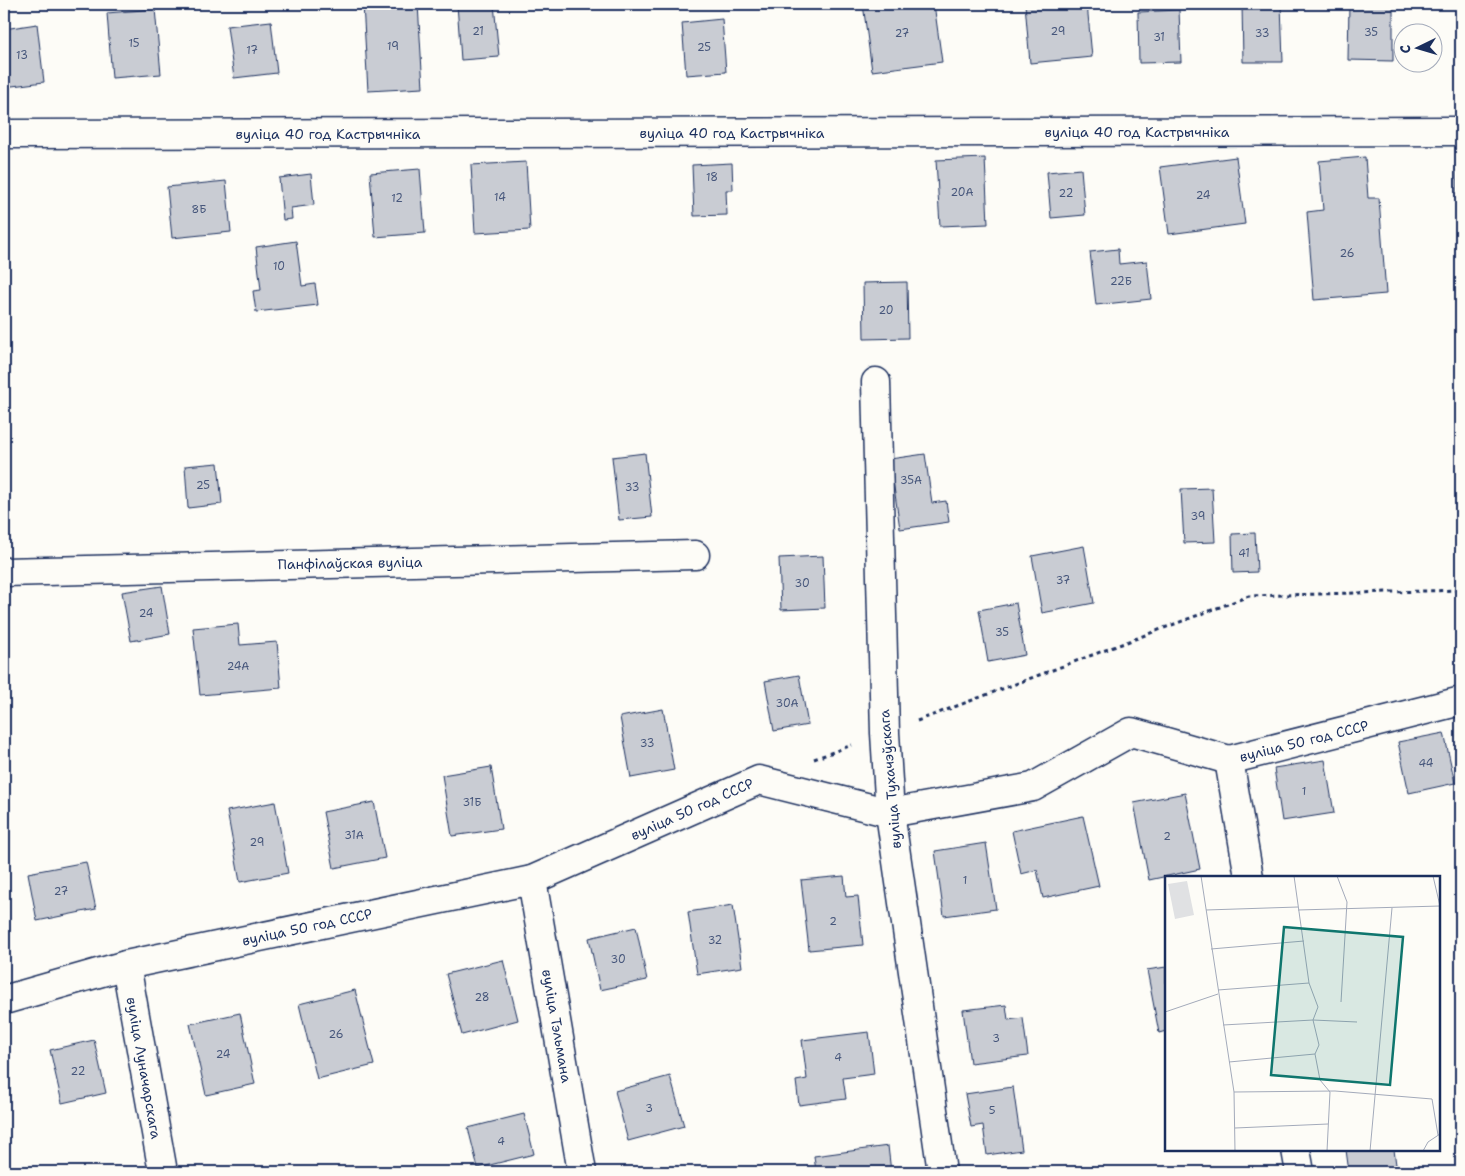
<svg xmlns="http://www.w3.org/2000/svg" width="1465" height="1176" font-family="'Shantell Sans',sans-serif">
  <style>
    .building { fill: #c9ccd3; stroke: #1b2f5e }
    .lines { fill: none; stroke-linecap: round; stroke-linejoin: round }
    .minor-casing { stroke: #1b2f5e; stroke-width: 31 }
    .path { stroke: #1b2f5e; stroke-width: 3; stroke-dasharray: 4 4; stroke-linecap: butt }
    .minor { stroke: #fdfcf7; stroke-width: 28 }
    .labels { text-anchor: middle; stroke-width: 4.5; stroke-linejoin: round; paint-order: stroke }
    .number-label { font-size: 11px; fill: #46567b }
    .street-label { font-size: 14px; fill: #1b2f5e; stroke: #fdfcf7 }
    .inset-road { fill: none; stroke: #a3aaba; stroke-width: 1 }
    .view { fill: #0f766e; fill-opacity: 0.15; stroke: #0f766e; stroke-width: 2.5 }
    .inset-edge { fill: none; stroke: #1b2f5e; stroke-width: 2.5 }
  </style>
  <rect width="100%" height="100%" fill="#fdfcf7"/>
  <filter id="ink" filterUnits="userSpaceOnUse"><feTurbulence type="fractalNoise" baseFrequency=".02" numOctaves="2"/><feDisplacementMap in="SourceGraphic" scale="10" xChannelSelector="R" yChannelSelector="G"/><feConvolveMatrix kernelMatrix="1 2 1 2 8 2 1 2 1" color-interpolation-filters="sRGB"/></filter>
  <g filter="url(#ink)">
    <g class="building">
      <path d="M 363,4 L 418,4 L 423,88 L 368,91 Z"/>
      <path d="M 457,4 L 494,4 L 499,57 L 461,60 Z"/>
      <path d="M 863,4 L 934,4 L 942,62 L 872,71 Z"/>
      <path d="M 1025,4 L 1087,4 L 1092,57 L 1030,63 Z"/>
      <path d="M 1242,4 L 1281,4 L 1283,62 L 1243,62 Z"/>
      <path d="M 1349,4 L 1393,4 L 1393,61 L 1348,60 Z"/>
      <path d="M 155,9 L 161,74 L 112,78 L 107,13 Z"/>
      <path d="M 1179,10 L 1181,62 L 1139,63 L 1138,12 Z"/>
      <path d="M 722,19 L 726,72 L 686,75 L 682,23 Z"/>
      <path d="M 271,21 L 277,73 L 234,78 L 227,26 Z"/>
      <path d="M 37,24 L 44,82 L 4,87 L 4,29 Z"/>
      <path d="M 1236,157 L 1245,224 L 1169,234 L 1160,167 Z"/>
      <path d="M 1365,157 L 1368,198 L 1379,198 L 1386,294 L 1314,300 L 1307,212 L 1323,210 L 1319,161 Z"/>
      <path d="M 985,158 L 988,224 L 940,226 L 936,160 Z"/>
      <path d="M 526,162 L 530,230 L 475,233 L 471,165 Z"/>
      <path d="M 732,163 L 733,190 L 726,190 L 727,215 L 694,216 L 692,165 Z"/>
      <path d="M 420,169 L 425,233 L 375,237 L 370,173 Z"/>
      <path d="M 1081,169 L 1085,215 L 1051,218 L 1047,172 Z"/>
      <rect x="1457" y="169" width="4" height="58"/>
      <path d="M 311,174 L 314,205 L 291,208 L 292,219 L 283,220 L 279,178 Z"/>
      <path d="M 226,181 L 231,232 L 172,238 L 167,187 Z"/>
      <path d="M 296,241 L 302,286 L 315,284 L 318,305 L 256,312 L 253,291 L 261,290 L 256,247 Z"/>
      <path d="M 1118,249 L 1119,264 L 1147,261 L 1151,299 L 1096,305 L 1090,252 Z"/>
      <path d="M 907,282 L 908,338 L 864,339 L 863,283 Z"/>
      <path d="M 645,453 L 652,517 L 619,520 L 612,457 Z"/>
      <path d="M 925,454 L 932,503 L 946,501 L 949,522 L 900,529 L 890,459 Z"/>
      <path d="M 218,463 L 222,504 L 188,508 L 185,466 Z"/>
      <path d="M 1212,488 L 1215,542 L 1184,543 L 1181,489 Z"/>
      <path d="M 1255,533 L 1257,572 L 1233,573 L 1232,534 Z"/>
      <path d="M 1084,546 L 1094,603 L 1042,613 L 1032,556 Z"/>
      <path d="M 823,556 L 825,608 L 781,610 L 779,558 Z"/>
      <path d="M 162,586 L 170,634 L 131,641 L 122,592 Z"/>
      <path d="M 1016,603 L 1025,655 L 988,662 L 979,610 Z"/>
      <path d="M 4,608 L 8,640 L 4,640 Z"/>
      <path d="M 238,624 L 240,645 L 277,642 L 281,688 L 200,695 L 193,628 Z"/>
      <path d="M 799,675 L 808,725 L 774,731 L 765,681 Z"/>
      <path d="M 663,709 L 674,770 L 631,778 L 620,717 Z"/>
      <path d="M 1444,733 L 1455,783 L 1409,793 L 1398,742 Z"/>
      <path d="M 1325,760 L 1334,813 L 1282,821 L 1274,768 Z"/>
      <path d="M 491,767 L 501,829 L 452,836 L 442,775 Z"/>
      <path d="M 1185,793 L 1200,869 L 1149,880 L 1134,803 Z"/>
      <path d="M 275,802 L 288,873 L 240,882 L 227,811 Z"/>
      <path d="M 374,802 L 385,858 L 334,868 L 323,812 Z"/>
      <path d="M 1083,816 L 1099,886 L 1043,898 L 1037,870 L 1021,874 L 1012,831 Z"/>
      <path d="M 986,843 L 996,909 L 944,916 L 935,851 Z"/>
      <path d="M 86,862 L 96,909 L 37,921 L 28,873 Z"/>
      <path d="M 844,876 L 846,897 L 858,896 L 863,945 L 809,950 L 801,880 Z"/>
      <path d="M 733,905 L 742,967 L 697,974 L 688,912 Z"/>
      <path d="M 636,927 L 647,980 L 600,990 L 589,938 Z"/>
      <path d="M 503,960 L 518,1020 L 462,1035 L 446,974 Z"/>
      <path d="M 1166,967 L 1166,1031 L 1159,1033 L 1147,970 Z"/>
      <path d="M 355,990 L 374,1065 L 317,1079 L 299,1004 Z"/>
      <path d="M 1006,1005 L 1008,1020 L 1023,1018 L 1028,1056 L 970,1063 L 963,1010 Z"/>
      <path d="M 240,1013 L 255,1084 L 206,1095 L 190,1024 Z"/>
      <path d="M 869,1032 L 874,1074 L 843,1078 L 846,1099 L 799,1105 L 796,1081 L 807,1079 L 802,1040 Z"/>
      <path d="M 94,1040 L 106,1093 L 62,1103 L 50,1050 Z"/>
      <path d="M 670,1076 L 684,1126 L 628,1141 L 615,1091 Z"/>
      <path d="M 1013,1087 L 1022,1150 L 987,1155 L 983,1125 L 971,1127 L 965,1094 Z"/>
      <path d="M 524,1114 L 534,1154 L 478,1168 L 468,1128 Z"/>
      <path d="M 888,1146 L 891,1172 L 816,1172 L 814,1156 Z"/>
      <path d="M 1346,1150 L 1394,1150 L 1397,1172 L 1349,1172 Z"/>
    </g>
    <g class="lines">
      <defs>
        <g id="minor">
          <path d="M 4,134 L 1461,131"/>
          <path d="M 876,382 L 885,733 L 890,813 L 942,1172"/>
          <path d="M 4,572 L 695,555"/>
          <path d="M 1229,760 L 1249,877"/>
          <path d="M 532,880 L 582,1172"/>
          <path d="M 126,965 L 163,1172"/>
          <path d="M 4,1000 L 126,965 L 532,880 L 759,780 L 890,813 L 1033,787 L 1131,732 L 1229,760 L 1461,701"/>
          <path d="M 1296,1150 L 1300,1172"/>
        </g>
      </defs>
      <use href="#minor" class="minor-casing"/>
      <g class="path">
        <path d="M 917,721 L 1249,596 L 1461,590"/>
        <path d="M 814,759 L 852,745"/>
      </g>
      <use href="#minor" class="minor"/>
    </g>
  </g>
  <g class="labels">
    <g class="number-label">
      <text x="478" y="35">21</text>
      <text x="1058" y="35">29</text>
      <text x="1371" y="36">35</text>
      <text x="902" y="37">27</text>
      <text x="1262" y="37">33</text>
      <text x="1159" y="41">31</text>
      <text x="134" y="47">15</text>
      <text x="393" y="50">19</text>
      <text x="704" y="51">25</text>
      <text x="252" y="54">17</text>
      <text x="22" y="59">13</text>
      <text x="712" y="181">18</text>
      <text x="962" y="196">20А</text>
      <text x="1066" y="197">22</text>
      <text x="1203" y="199">24</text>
      <text x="500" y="201">14</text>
      <text x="397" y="202">12</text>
      <text x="199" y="213">8Б</text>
      <text x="1347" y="257">26</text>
      <text x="279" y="270">10</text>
      <text x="1121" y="285">22Б</text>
      <text x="886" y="314">20</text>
      <text x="911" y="484">35А</text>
      <text x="203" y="489">25</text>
      <text x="632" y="491">33</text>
      <text x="1198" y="520">39</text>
      <text x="1244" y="557">41</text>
      <text x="1063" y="584">37</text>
      <text x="802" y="587">30</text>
      <text x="146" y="617">24</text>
      <text x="1002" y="636">35</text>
      <text x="238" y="670">24А</text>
      <text x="787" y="707">30А</text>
      <text x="647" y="747">33</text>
      <text x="1426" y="767">44</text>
      <text x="1304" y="795">1</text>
      <text x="472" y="806">31Б</text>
      <text x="354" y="839">31А</text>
      <text x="1167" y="840">2</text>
      <text x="257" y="846">29</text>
      <text x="965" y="884">1</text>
      <text x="61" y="895">27</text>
      <text x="833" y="925">2</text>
      <text x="715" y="944">32</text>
      <text x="618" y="963">30</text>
      <text x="482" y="1001">28</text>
      <text x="336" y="1038">26</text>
      <text x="996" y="1042">3</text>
      <text x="223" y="1058">24</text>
      <text x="838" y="1061">4</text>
      <text x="78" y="1075">22</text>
      <text x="649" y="1112">3</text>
      <text x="992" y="1114">5</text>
      <text x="501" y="1145">4</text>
    </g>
    <g class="street-label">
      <text x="1137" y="137">вуліца 40 год Кастрычніка</text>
      <text x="732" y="138">вуліца 40 год Кастрычніка</text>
      <text x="328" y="139">вуліца 40 год Кастрычніка</text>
      <text transform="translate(350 563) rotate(-1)" y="5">Панфілаўская вуліца</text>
      <text transform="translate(1304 741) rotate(-14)" y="5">вуліца 50 год СССР</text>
      <text transform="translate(890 779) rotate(-95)" y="5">вуліца Тухачэўскага</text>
      <text transform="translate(692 809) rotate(-24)" y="5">вуліца 50 год СССР</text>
      <text transform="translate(307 927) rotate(-12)" y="5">вуліца 50 год СССР</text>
      <text transform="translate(557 1026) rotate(80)" y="5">вуліца Тэльмана</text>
      <text transform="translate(144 1068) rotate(80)" y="5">вуліца Луначарскага</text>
    </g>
  </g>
  <g transform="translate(1165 876)">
    <rect width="275" height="275" fill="#fdfcf7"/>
    <path d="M 22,5 L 29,39 L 10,43 L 3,8 Z" fill="#e0e1e3"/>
    <path class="inset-road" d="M 36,0 L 69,216 L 70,275M 129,0 L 144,107 L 153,131 L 148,144 L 154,169 L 150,178 L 155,204 L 165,216 L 162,275M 172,0 L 182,26 L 176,126M 268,0 L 275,30M 41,34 L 133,31M 133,34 L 275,30M 46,73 L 139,65M 53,114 L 144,107M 0,136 L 53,118M 58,149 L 148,144 L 192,146M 64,186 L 150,178M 69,216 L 170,215 L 267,223 L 273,259M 70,252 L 163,248M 205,275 L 227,32M 258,275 L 263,266 L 275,258"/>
    <path class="view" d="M 119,51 L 238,61 L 225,209 L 106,199 Z"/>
    <rect width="275" height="275" class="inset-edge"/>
  </g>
  <rect width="1465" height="1176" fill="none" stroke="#fdfcf7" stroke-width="20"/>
  <rect x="10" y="10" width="1445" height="1156" fill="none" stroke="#1b2f5e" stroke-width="2" filter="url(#ink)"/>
  <g transform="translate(1418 48) rotate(265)"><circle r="24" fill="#fdfcf7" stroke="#a3aaba"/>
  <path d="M0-4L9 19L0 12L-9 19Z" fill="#1b2f5e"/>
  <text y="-8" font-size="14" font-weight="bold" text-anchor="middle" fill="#1b2f5e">С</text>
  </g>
</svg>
